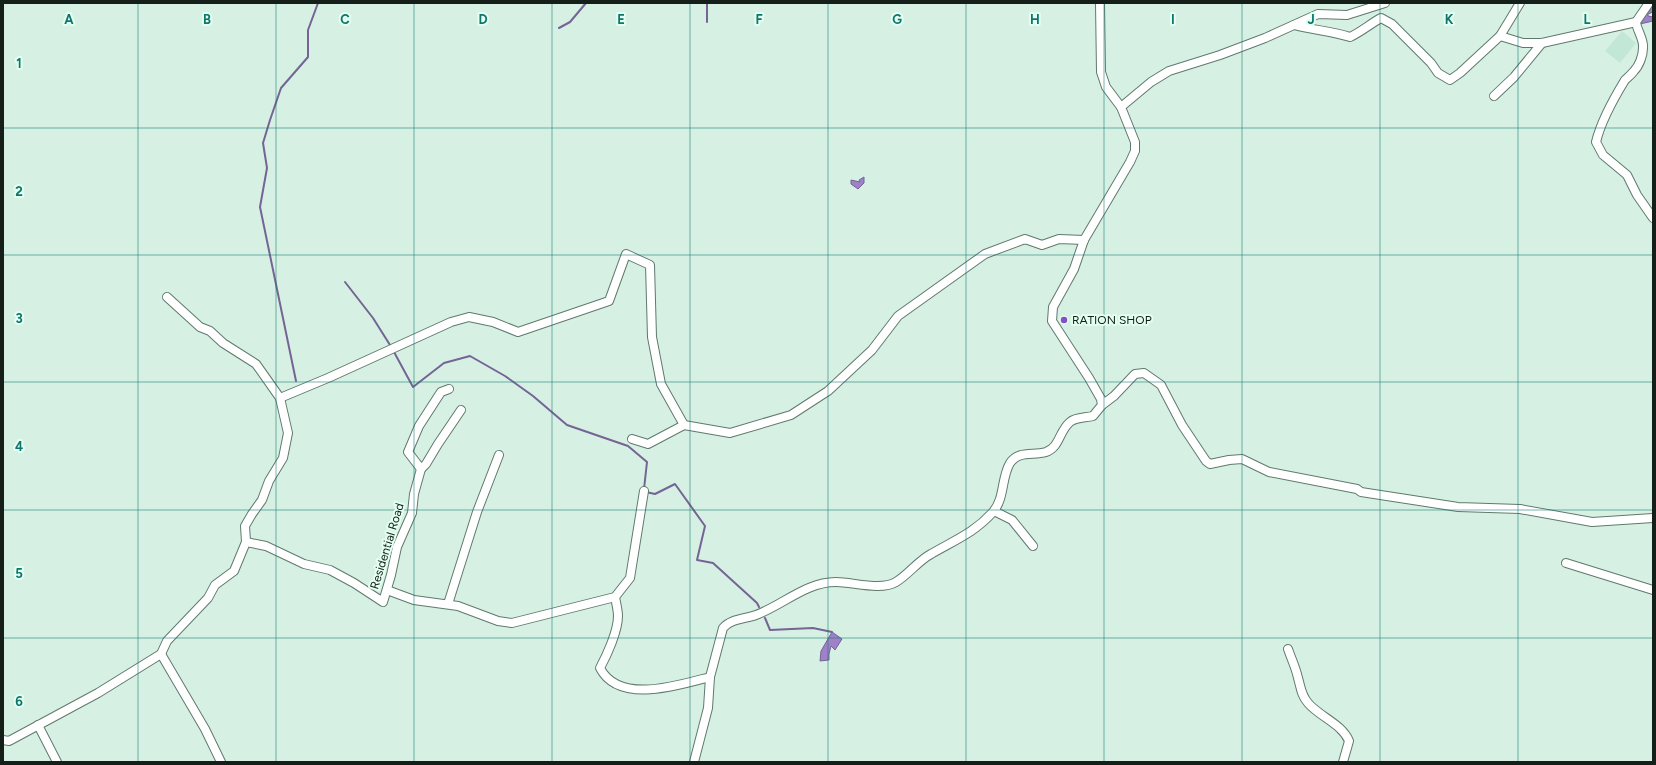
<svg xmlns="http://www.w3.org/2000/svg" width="1656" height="765" font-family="Figtree,sans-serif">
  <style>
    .built { fill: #c3e7d6 }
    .water { fill: #9e81c8; stroke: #756494 }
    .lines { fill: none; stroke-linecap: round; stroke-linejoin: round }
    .stream { stroke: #756494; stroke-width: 2 }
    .minor-casing { stroke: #60796d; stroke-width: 10 }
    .minor { stroke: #fff; stroke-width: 8 }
    .grid { fill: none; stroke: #0f766e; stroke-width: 1; stroke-opacity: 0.55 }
    .poi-dot { fill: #874fc6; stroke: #e3fff1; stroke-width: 1.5 }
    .labels { text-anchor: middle; stroke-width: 4; stroke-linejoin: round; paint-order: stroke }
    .poi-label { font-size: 12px; fill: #151f1a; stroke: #e3fff1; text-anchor: start }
    .street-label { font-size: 12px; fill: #151f1a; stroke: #e3fff1 }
    .grid-label { font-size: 13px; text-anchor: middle; font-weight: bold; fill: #0f766e; stroke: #e3fff1; stroke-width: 4; stroke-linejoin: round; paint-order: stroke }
  </style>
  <rect width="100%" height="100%" fill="#d6f1e4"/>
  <path class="built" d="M 1622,31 L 1636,43 L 1620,63 L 1605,51 Z"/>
  <g class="water">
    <path d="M 1652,3 L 1653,12 L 1648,14 L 1648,16 L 1653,17 L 1653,21 L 1640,24 L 1641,15 Z"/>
    <path d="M 864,177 L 864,183 L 858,189 L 851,184 L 851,180 L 860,182 L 859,180 Z"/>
    <path d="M 832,632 L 842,639 L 835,650 L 831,646 L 829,654 L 829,660 L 820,661 L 821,651 Z"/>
  </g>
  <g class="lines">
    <g class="stream">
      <path d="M 707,22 L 707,3"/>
      <path d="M 559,28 L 570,22 L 586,3"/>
      <path d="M 345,282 L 373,318 L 390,345"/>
      <path d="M 394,352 L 413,387 L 444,363 L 470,356 L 505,376 L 533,396 L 567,425 L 628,446 L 647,462 L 644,489"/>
      <path d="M 296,381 L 260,207 L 267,168 L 263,143 L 270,120 L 281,88 L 308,57 L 308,30 L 318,3"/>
      <path d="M 646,492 L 655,494 L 675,484 L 705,526 L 697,560 L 713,563 L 757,603 L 759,607"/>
      <path d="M 765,618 L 770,630 L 813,628 L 832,632"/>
    </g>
    <defs>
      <g id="minor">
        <path d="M 1100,3 L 1101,72 L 1106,87 L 1121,107"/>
        <path d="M 1649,3 L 1636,22 C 1637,31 1644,39 1643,48 C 1643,56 1639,66 1634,71 C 1631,75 1628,77 1625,80 C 1614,98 1601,121 1596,142 L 1603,155 L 1627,175 L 1637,195 L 1653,218"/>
        <path d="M 1294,25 C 1313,30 1331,31 1350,37 C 1361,32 1370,24 1381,18 L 1392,24 L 1431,63 L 1438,73 L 1450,80 L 1460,73 L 1500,36 L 1520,3"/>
        <path d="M 1500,36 L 1523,43 L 1542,43 L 1636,22"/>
        <path d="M 1494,96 L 1514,77 L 1542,43"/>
        <path d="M 167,297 L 200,327 L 210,331 L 223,343 L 256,364 L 280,398"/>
        <path d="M 1102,405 L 1114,396 L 1135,374 L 1144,373 L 1161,385 L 1182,425 L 1206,461 L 1210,464 L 1229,460 L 1242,459 L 1269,472 L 1357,489 L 1361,492 L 1458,507 L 1520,509 L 1592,522 L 1653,518"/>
        <path d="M 632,439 L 648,444 L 684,425"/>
        <path d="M 421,469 L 426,464 L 438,444 L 461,410"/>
        <path d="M 994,511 L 1012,520 L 1033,546"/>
        <path d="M 246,542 L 266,546 L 304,564 L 330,570 L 354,583 L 383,602 L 391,575 L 397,547 L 412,513 L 414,494 L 421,469 L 408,452 L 419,426 L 441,392 L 449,389"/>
        <path d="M 1566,563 L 1653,590"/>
        <path d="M 387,590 L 414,600 L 458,606 L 498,621 L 512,623 L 615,597 L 630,578 L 644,491"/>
        <path d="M 615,597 C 616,603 618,610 618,616 C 618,631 607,655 600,668 C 619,705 679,685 710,677"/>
        <path d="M 448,604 L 477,512 L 499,455"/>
        <path d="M 1288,649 C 1291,658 1296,668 1298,678 C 1301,688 1301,695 1308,703 C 1320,717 1342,724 1349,741 L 1343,762"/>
        <path d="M 161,654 L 205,729 L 221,762"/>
        <path d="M 38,725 L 57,762"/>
        <path d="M 3,740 L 9,741 L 98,693 L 161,654 L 167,641 L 208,598 L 215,585 L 234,571 L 246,542 L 245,526 L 252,514 L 262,500 L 269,481 L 283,458 L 288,433 L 280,398 L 328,378 L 451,322 L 469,317 L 493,322 L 518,332 L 609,301 L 626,254 L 650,265 L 652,337 L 661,384 L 684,425 L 730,433 L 791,415 L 828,391 L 872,350 L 898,316 L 985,254 L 1025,239 L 1042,245 L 1059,239 L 1084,240"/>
        <path d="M 694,762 L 708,708 L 710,677 L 723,628 C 730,619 745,619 756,615 C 783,605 806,582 836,582 C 853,582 881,591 896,582 C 909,574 918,561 931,554 C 955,540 974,533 993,512 C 1005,498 1001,478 1010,463 C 1019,450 1033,456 1046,452 C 1060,447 1059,431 1070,422 C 1076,417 1085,418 1093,416 L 1102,405 L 1101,399 L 1089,378 L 1052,321 L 1053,307 L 1074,269 L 1084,240 L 1130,162 L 1135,151 L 1135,142 L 1121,107 L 1151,82 L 1169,71 L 1220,55 L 1265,38 L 1318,14 L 1347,15 L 1385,3"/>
      </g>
    </defs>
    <use href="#minor" class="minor-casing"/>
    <use href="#minor" class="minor"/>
  </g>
  <path class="grid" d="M 138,3 L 138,762M 276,3 L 276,762M 414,3 L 414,762M 552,3 L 552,762M 690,3 L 690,762M 828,3 L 828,762M 966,3 L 966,762M 1104,3 L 1104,762M 1242,3 L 1242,762M 1380,3 L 1380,762M 1518,3 L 1518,762M 3,128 L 1653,128M 3,255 L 1653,255M 3,382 L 1653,382M 3,510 L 1653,510M 3,638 L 1653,638"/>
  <circle class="poi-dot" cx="1064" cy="320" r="4"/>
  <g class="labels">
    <g class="poi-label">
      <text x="1072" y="324">RATION SHOP</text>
    </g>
    <g class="street-label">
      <text transform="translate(387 546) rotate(-73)" y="4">Residential Road</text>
    </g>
  </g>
  <g class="grid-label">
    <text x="69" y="24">A</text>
    <text x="207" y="24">B</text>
    <text x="345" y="24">C</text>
    <text x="483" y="24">D</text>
    <text x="621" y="24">E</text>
    <text x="759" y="24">F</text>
    <text x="897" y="24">G</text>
    <text x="1035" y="24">H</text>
    <text x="1173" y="24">I</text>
    <text x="1311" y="24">J</text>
    <text x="1449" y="24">K</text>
    <text x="1587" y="24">L</text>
    <text x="19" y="68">1</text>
    <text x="19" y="196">2</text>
    <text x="19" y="323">3</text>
    <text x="19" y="451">4</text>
    <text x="19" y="578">5</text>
    <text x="19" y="706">6</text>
  </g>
  <rect width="1656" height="765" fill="none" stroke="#151f1a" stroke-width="8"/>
</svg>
